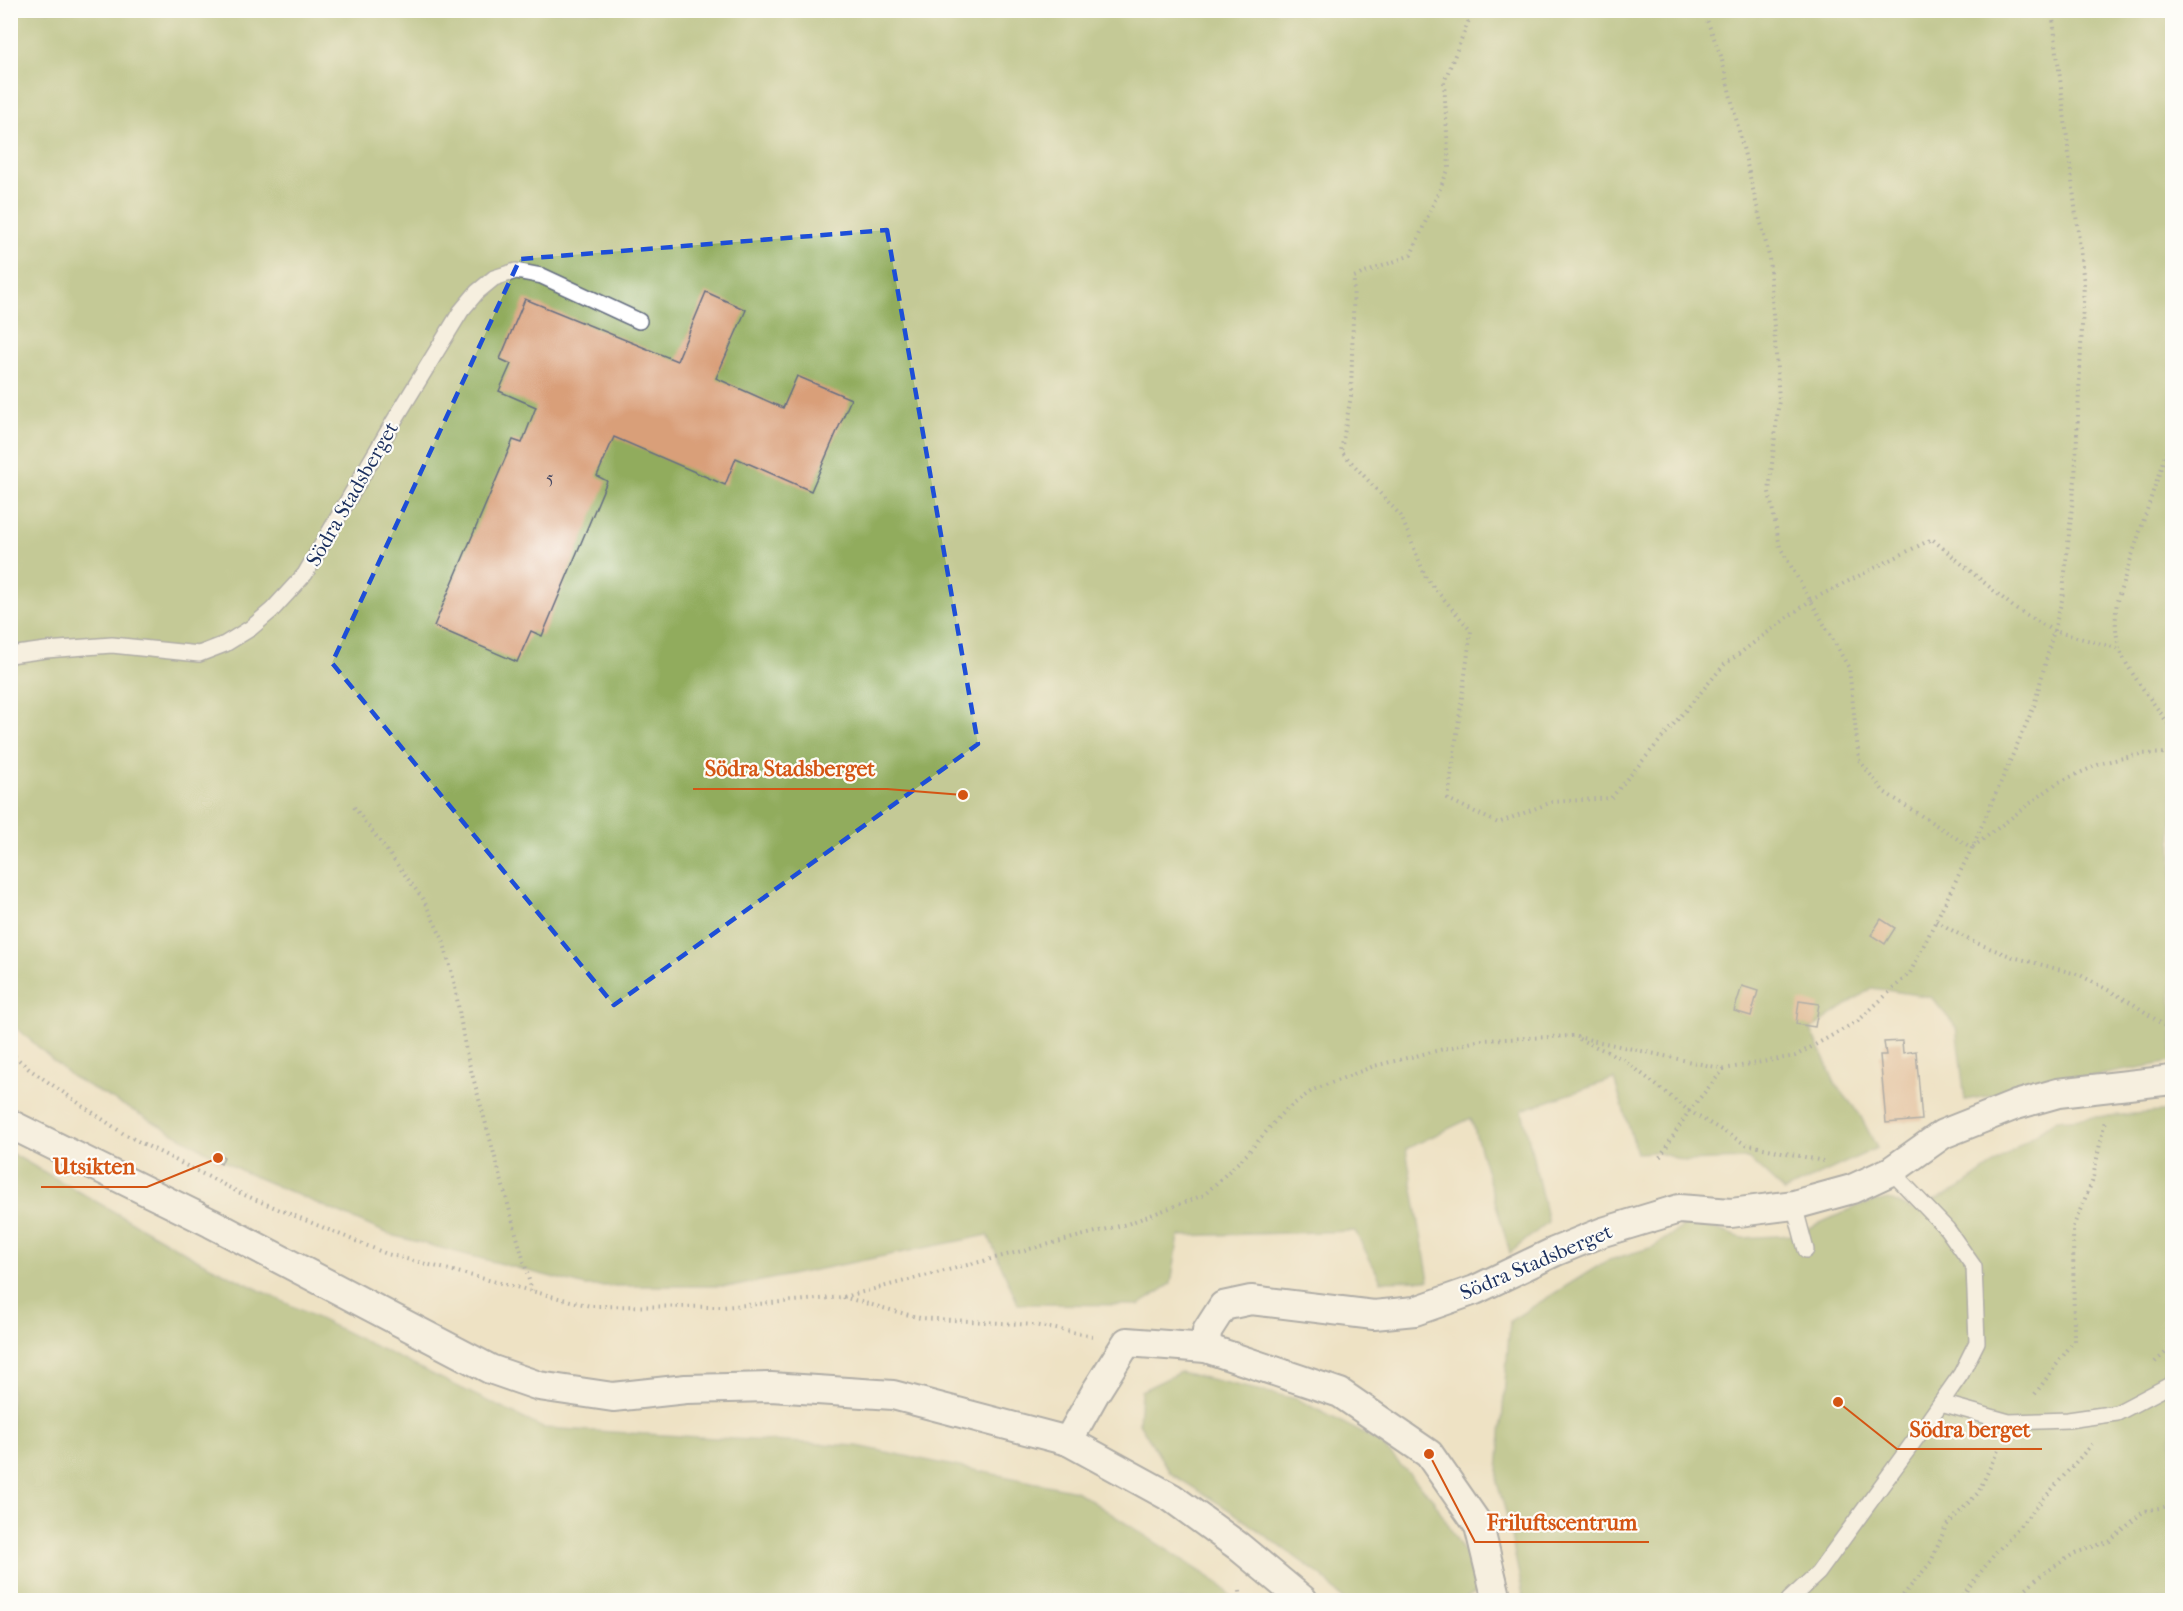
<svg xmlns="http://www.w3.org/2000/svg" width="2183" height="1611" font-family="'IM FELL French Canon',serif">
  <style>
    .forest { fill: #91ac5d; stroke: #566e5e; stroke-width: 1.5 }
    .building { fill: #d99f79 }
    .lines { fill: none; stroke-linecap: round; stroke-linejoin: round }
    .lane-casing { stroke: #656e82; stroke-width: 18 }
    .street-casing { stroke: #656e82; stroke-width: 32 }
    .path { stroke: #656e82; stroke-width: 4; stroke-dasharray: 1.5 4.5; stroke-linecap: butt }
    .lane { stroke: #fff; stroke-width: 15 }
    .street { stroke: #fff; stroke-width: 28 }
    .marked { fill: none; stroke: #1d4ed8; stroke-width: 4.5; stroke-dasharray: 12 8; stroke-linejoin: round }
    .labels { text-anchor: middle; stroke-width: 4.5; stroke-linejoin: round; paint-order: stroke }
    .number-label { font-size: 18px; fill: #4a4b65 }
    .street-label { font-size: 21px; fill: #1b2f5e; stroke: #fdfcf7 }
    .leader { fill: none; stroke: #d45514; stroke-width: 2 }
    .callout-dot { fill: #d45514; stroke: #fdfcf7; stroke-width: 2 }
    .callout-label { font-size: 22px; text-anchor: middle; font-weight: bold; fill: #d45514; stroke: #fdfcf7; stroke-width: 4.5; stroke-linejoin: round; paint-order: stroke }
  </style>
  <rect width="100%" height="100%" fill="#fdfcf7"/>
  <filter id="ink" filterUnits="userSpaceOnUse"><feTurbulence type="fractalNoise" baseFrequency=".0167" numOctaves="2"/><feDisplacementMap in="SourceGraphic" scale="12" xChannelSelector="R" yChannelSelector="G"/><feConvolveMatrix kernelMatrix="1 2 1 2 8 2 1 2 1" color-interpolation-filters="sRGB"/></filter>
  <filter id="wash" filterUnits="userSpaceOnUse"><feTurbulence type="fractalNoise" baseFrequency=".008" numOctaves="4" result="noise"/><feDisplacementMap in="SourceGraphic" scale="24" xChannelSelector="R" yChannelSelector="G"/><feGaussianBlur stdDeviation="1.35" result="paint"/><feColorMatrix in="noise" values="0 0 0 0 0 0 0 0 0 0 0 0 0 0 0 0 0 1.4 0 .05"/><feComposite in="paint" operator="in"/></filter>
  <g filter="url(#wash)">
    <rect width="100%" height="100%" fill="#eee2c4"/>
    <g class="forest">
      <path d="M 10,11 L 2172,11 L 2172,1062 L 1965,1100 L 1956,1027 L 1931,997 L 1872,988 L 1811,1029 L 1835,1083 L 1860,1115 L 1877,1148 L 1784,1191 L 1749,1159 L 1685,1161 L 1656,1152 L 1637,1153 L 1614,1079 L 1522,1110 L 1548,1222 L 1510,1253 L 1471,1118 L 1406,1149 L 1429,1280 L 1381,1281 L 1355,1231 L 1179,1236 L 1171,1284 L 1139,1305 L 1018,1304 L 988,1235 L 736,1286 L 586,1286 L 391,1235 L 244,1172 L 72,1077 L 11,1023 Z"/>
      <path d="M 2172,1111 L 2172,1600 L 1524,1600 L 1507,1516 L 1497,1483 L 1510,1321 L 1606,1261 L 1653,1247 L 1691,1221 L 1742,1238 L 1793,1235 L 1858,1206 L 1888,1199 L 1913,1210 L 1957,1190 L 2056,1120 Z"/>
      <path d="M 11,1153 L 202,1262 L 543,1428 L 857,1446 L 1076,1491 L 1220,1584 L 1234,1600 L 11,1600 Z"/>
      <path d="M 1180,1372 L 1297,1399 L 1378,1441 L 1433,1499 L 1467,1557 L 1477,1592 L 1462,1600 L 1343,1600 L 1323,1577 L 1234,1513 L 1170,1473 L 1139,1423 L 1141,1391 Z"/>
    </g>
    <g id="blocks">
      <g class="building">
        <path d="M 706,292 L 746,310 L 716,378 L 783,408 L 797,376 L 851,399 L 811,491 L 736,458 L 725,485 L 614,437 L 597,476 L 607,481 L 542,636 L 531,631 L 517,662 L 434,626 L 513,440 L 522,443 L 536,407 L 499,391 L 511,364 L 500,359 L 525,299 L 677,361 Z"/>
        <path d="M 1881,919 L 1895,928 L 1885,944 L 1871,935 Z"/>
        <path d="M 1742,986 L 1758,991 L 1751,1016 L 1734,1011 Z"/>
        <path d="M 1799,1001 L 1819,1004 L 1815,1027 L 1796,1024 Z"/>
        <path d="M 1902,1041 L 1903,1053 L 1916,1051 L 1922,1120 L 1886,1123 L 1880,1055 L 1886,1055 L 1884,1042 Z"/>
        <path d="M 215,1152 L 224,1157 L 221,1164 L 212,1159 Z"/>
      </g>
    </g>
  </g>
  <g filter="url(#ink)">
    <use href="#blocks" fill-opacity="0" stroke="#656e82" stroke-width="1.5"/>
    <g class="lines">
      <defs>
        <g id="lane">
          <path d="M 10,655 L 46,650 L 112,645 L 199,654 L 225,644 L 251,628 L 272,610 L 305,574 L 394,421 L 461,311 L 477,292 L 494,278 L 516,271 L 542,276 L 639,321"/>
          <path d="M 1794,1205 L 1806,1250"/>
          <path d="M 1941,1403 L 2009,1422 L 2068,1420 L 2117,1413 L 2172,1384"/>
          <path d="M 1789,1600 L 1818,1573 L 1917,1437 L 1961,1374 L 1977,1342 L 1974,1267 L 1947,1229 L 1891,1171"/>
        </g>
        <g id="street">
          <path d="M 10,1124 L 211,1223 L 490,1369 L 539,1386 L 613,1397 L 686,1389 L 771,1387 L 893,1395 L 1068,1441 L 1172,1498 L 1238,1546 L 1303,1600"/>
          <path d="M 1206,1348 L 1207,1331 L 1223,1306 L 1251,1300 L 1374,1315 L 1415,1311 L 1475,1290 L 1554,1252 L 1603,1232 L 1679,1209 L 1731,1213 L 1794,1205 L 1852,1189 L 1891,1171 L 1943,1134 L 2016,1105 L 2058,1093 L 2172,1080"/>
          <path d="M 1068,1441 L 1095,1393 L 1127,1342 L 1206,1348 L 1340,1393 L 1429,1454 L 1479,1526 L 1497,1600"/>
        </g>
      </defs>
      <use href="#lane" class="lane-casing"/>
      <use href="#street" class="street-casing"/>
      <g class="path">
        <path d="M 1473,10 L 1444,82 L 1449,168 L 1411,255 L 1354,277 L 1351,396 L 1341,451 L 1401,516 L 1426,578 L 1471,631 L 1448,799 L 1498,823 L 1552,802 L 1611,798 L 1724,665 L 1811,600 L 1932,539 L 2017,610 L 2054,631 L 2120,649"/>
        <path d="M 1703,10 L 1721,56 L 1769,256 L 1779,399 L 1769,492 L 1780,547 L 1849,668 L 1859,760 L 1884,792 L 1972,848"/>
        <path d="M 2172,434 L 2117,601 C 2115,617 2115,631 2119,647 C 2126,670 2158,708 2172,729"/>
        <path d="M 354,807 L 423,899 L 443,940 L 454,981 L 466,1052 L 532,1291"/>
        <path d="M 1973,847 L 2057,783 L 2102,763 L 2140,754 L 2172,753"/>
        <path d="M 1936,921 L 1971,941 L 2013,957 L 2080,975 L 2132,1003 L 2172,1031"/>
        <path d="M 1579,1039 L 1623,1059 L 1689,1111 L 1745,1144 L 1823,1161"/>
        <path d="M 10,1052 L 29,1069 L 124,1134 L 242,1194 L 387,1254 L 590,1306 L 722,1307 L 843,1297 L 1127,1224 L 1204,1195 L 1247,1154 L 1283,1112 L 1313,1090 L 1374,1066 L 1481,1040 L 1573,1036 L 1724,1069 L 1795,1056 L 1858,1021 L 1910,973 L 1972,848 L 2034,706 L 2062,600 L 2075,479 L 2084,283 L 2052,10"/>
        <path d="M 1660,1157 L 1689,1111 L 1724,1069"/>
        <path d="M 843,1297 L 920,1318 L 1034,1325 L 1093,1336"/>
        <path d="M 2155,1362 L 2172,1347"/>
        <path d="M 2035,1394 L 2074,1341 L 2073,1227 L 2092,1182 L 2105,1120"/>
        <path d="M 1240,1591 L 1241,1600"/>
        <path d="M 1899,1600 L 1931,1562 L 1946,1526 L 1978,1493 L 1999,1448"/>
        <path d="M 1959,1600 L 1994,1555 L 2092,1444"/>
        <path d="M 2013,1600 L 2040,1576 L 2075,1553 L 2110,1541 L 2144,1511 L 2164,1507 L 2172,1503"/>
      </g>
      <use href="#lane" class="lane"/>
      <use href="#street" class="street"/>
    </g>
  </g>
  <path d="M0 0H2183V1611H0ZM 887,230 L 978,744 L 614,1005 L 332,663 L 520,259 Z" fill="#eee2c4" fill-opacity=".55" fill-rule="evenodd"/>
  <path class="marked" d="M 887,230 L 978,744 L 614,1005 L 332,663 L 520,259 Z"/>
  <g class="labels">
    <g class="number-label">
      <text x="550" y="484">5</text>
    </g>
    <g class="street-label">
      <text transform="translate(352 494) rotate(-60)" y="7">Södra Stadsberget</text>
      <text transform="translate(1536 1262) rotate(-23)" y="7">Södra Stadsberget</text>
    </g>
  </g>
  <path class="leader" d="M963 795L887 789H693M218 1158L147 1187H41M1838 1402L1897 1449H2042M1429 1454L1475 1542H1649"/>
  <g class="callout-dot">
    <circle cx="963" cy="795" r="6"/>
    <circle cx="218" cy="1158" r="6"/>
    <circle cx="1838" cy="1402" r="6"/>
    <circle cx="1429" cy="1454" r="6"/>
  </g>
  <g class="callout-label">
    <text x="790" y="776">Södra Stadsberget</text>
    <text x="94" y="1174">Utsikten</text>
    <text x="1970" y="1437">Södra berget</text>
    <text x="1562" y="1530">Friluftscentrum</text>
  </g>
  <rect width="2183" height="1611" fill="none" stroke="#fdfcf7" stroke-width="36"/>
</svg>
